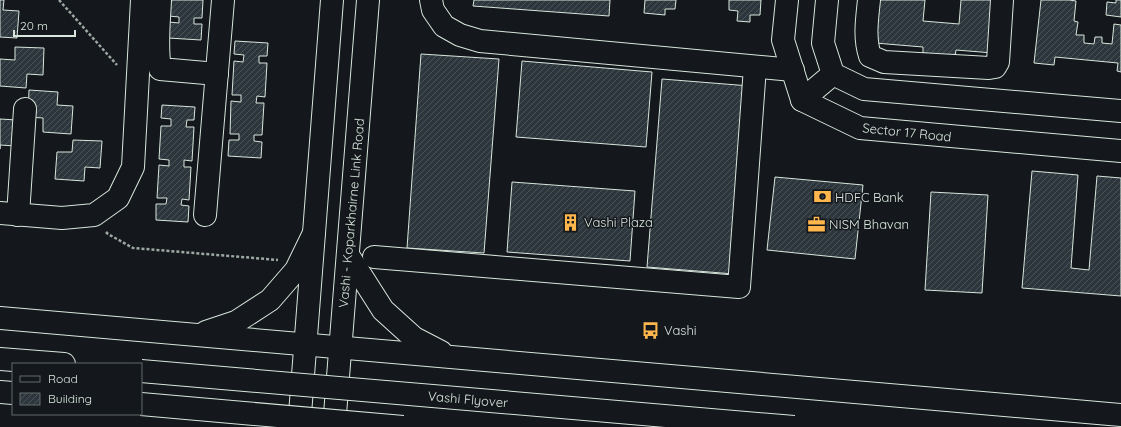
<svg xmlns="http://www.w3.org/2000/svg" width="1121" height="427" font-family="Quicksand,sans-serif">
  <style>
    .building { fill: url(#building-hatch); stroke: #d8e6dc }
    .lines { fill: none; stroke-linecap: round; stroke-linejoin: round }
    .minor-casing { stroke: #d8e6dc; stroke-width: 24 }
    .major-casing { stroke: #d8e6dc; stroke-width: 24 }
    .highway-casing { stroke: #d8e6dc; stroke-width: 24 }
    .path { stroke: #9da8a2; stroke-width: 2.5; stroke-dasharray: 3 2; stroke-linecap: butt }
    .minor { stroke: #14181c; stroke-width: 22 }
    .major { stroke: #14181c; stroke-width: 22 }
    .highway { stroke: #14181c; stroke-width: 22 }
    .highway-bridge-casing { stroke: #d8e6dc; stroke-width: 24; stroke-linecap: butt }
    .highway-bridge { stroke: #14181c; stroke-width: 22 }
    .labels { text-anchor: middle; stroke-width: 3; stroke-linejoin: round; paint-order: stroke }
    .street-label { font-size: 13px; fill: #d8e6dc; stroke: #14181c }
    .poi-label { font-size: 13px; fill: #d8e6dc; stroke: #14181c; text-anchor: start }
  </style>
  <defs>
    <pattern id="building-hatch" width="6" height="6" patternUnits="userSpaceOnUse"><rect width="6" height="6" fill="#2c363c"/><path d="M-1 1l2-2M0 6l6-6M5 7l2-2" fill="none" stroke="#4a5358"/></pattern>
  </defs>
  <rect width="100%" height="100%" fill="#14181c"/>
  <g class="building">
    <path d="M 0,0 L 4,0 L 3,10 L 19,11 L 17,38 L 0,37 Z"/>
    <path d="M 170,0 L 203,0 L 202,18 L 194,18 L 194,24 L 202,24 L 201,40 L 168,38 L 169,22 L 179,23 L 179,17 L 169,16 Z"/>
    <path d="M 474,0 L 610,0 L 609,16 L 473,6 Z"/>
    <path d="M 645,0 L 676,0 L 675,9 L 665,9 L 665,15 L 644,13 Z"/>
    <path d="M 729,0 L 761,0 L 760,15 L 750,15 L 750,22 L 737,21 L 738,11 L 729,10 Z"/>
    <path d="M 879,0 L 925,0 L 923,21 L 959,24 L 961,0 L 998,0 L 993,53 L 956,50 L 955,56 L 923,53 L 923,47 L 875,43 Z"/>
    <path d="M 1041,0 L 1069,0 L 1076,1 L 1074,21 L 1078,22 L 1076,35 L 1084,35 L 1084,43 L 1094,44 L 1095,37 L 1102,37 L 1102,43 L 1112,44 L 1114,24 L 1121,25 L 1121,72 L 1117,71 L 1118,63 L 1055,57 L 1054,65 L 1034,63 Z"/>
    <path d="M 1116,0 L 1121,0 L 1121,17 L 1106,15 L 1107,2 L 1116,3 Z"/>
    <path d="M 235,41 L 268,43 L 267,56 L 259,56 L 259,63 L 267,63 L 265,97 L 257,96 L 256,103 L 264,103 L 262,135 L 254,135 L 254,141 L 262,142 L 261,158 L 228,156 L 229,140 L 239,140 L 239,134 L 230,134 L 231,101 L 241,102 L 241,95 L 232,95 L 234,61 L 243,62 L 244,55 L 234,54 Z"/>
    <path d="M 15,47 L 44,48 L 43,75 L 27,74 L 26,88 L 0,86 L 0,59 L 15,60 Z"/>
    <path d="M 421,54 L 499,59 L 484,253 L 407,248 Z"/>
    <path d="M 522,61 L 652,72 L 646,147 L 516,137 Z"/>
    <path d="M 662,79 L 750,86 L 734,274 L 647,267 Z"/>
    <path d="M 29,90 L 58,92 L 57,105 L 73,106 L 71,134 L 43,132 L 43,118 L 28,117 Z"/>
    <path d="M 162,105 L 195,107 L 194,120 L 187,120 L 186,127 L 194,127 L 192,161 L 184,160 L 184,167 L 191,167 L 189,200 L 182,199 L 181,205 L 189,206 L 188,222 L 156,220 L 156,204 L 166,204 L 167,198 L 157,198 L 159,165 L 169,166 L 169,160 L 159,159 L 161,126 L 171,126 L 171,119 L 161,118 Z"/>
    <path d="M 0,119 L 17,120 L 16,146 L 0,145 L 0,149 Z"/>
    <path d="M 73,140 L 102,141 L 100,168 L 85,167 L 84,181 L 55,179 L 57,152 L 72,152 Z"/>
    <path d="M 1032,171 L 1078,175 L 1071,268 L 1089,270 L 1097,176 L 1121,178 L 1121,296 L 1022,288 Z"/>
    <path d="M 775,177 L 863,185 L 855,259 L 767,250 Z"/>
    <path d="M 512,182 L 635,191 L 630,261 L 507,252 Z"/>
    <path d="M 931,192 L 988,195 L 982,293 L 925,290 Z"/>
  </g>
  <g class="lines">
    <defs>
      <g id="minor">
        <path d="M 160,0 C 159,23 156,46 160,69 L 217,74"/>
        <path d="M 431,0 L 433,10 L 444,26 L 460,35 L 480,41 L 793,70"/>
        <path d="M 787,0 L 783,40 L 802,100 L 860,128 L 1121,151"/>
        <path d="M 827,0 L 823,43 L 833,74 L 864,89 L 1121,111"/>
        <path d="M 869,0 C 867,19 864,38 870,56 L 884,62 L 989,68 L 995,67 L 998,62 L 1002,0"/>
        <path d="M 802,100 L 833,74"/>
        <path d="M 0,213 L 62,218 L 94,215 L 118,198 L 133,167 L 142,0"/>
        <path d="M 18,215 L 25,109"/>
        <path d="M 205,215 L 223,0"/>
        <path d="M 374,257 L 739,287 L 755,67"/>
      </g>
      <g id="major">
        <path d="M 299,427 L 332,0"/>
        <path d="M 334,427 L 368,0"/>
      </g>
      <g id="highway">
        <path d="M 348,255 L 383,310 L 414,338 L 441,352"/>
        <path d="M 0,318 L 1121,415"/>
        <path d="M 206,332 L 236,322 L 270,300 L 296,270 L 314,233"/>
        <path d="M 0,359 L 64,364"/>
        <path d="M 0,392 L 13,393"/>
      </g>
    </defs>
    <use href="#minor" class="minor-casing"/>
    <use href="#major" class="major-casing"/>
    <use href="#highway" class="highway-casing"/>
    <g class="path">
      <path d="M 59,0 L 117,65"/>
      <path d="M 106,232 L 108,234 L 133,248 L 278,260"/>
    </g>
    <use href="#minor" class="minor"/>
    <use href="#major" class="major"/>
    <use href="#highway" class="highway"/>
    <defs>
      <g id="highway-bridge">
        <path d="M 141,371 L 794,427"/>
        <path d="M 141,404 L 403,427"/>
      </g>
    </defs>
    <use href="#highway-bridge" class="highway-bridge-casing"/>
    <use href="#highway-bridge" class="highway-bridge"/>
  </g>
  <defs>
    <symbol id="bank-bare" viewBox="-9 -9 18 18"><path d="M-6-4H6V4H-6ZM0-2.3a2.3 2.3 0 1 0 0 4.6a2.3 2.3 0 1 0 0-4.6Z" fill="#ffb74d" stroke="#14181c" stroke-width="2.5" paint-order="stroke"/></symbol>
    <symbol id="building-bare" viewBox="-9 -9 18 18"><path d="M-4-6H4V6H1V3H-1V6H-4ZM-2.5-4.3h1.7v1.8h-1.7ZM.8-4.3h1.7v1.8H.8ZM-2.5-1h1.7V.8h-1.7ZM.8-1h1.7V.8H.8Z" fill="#ffb74d" stroke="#14181c" stroke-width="2.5" paint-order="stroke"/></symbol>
    <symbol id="office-bare" viewBox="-9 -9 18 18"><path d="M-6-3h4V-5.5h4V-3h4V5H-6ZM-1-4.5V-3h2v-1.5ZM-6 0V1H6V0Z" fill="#ffb74d" stroke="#14181c" stroke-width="2.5" paint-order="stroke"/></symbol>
    <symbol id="bus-bare" viewBox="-9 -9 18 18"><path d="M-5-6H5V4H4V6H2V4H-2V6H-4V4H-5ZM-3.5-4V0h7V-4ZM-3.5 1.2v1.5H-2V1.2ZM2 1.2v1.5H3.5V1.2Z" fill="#ffb74d" stroke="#14181c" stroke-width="2.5" paint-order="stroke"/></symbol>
  </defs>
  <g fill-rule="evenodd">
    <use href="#bank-bare" x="810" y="184" width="25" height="25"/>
    <use href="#building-bare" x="558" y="210" width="25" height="25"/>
    <use href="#office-bare" x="804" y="212" width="25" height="25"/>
    <use href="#bus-bare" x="638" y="318" width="25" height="25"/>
  </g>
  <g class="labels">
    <g class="street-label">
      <text transform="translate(907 132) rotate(6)" y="5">Sector 17 Road</text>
      <text transform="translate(351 213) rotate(-85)" y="5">Vashi - Koparkhairne Link Road</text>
      <text transform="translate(468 399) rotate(5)" y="5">Vashi Flyover</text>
    </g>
    <g class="poi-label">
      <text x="835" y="202">HDFC Bank</text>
      <text x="584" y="227">Vashi Plaza</text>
      <text x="829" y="229">NISM Bhavan</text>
      <text x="664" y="335">Vashi</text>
    </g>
  </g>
  <rect x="12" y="363" width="130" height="52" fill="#14181c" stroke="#626a69"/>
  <rect x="20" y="376" width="20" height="6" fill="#14181c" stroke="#626a69"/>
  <text x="48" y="383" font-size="12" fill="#d8e6dc">Road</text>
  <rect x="20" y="393" width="20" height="12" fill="url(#building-hatch)" stroke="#626a69"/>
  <text x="48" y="403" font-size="12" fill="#d8e6dc">Building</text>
  <path d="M14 30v6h61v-6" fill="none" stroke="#d8e6dc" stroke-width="2"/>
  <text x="20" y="30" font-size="12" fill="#d8e6dc" stroke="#14181c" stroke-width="3" paint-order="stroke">20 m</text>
</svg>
